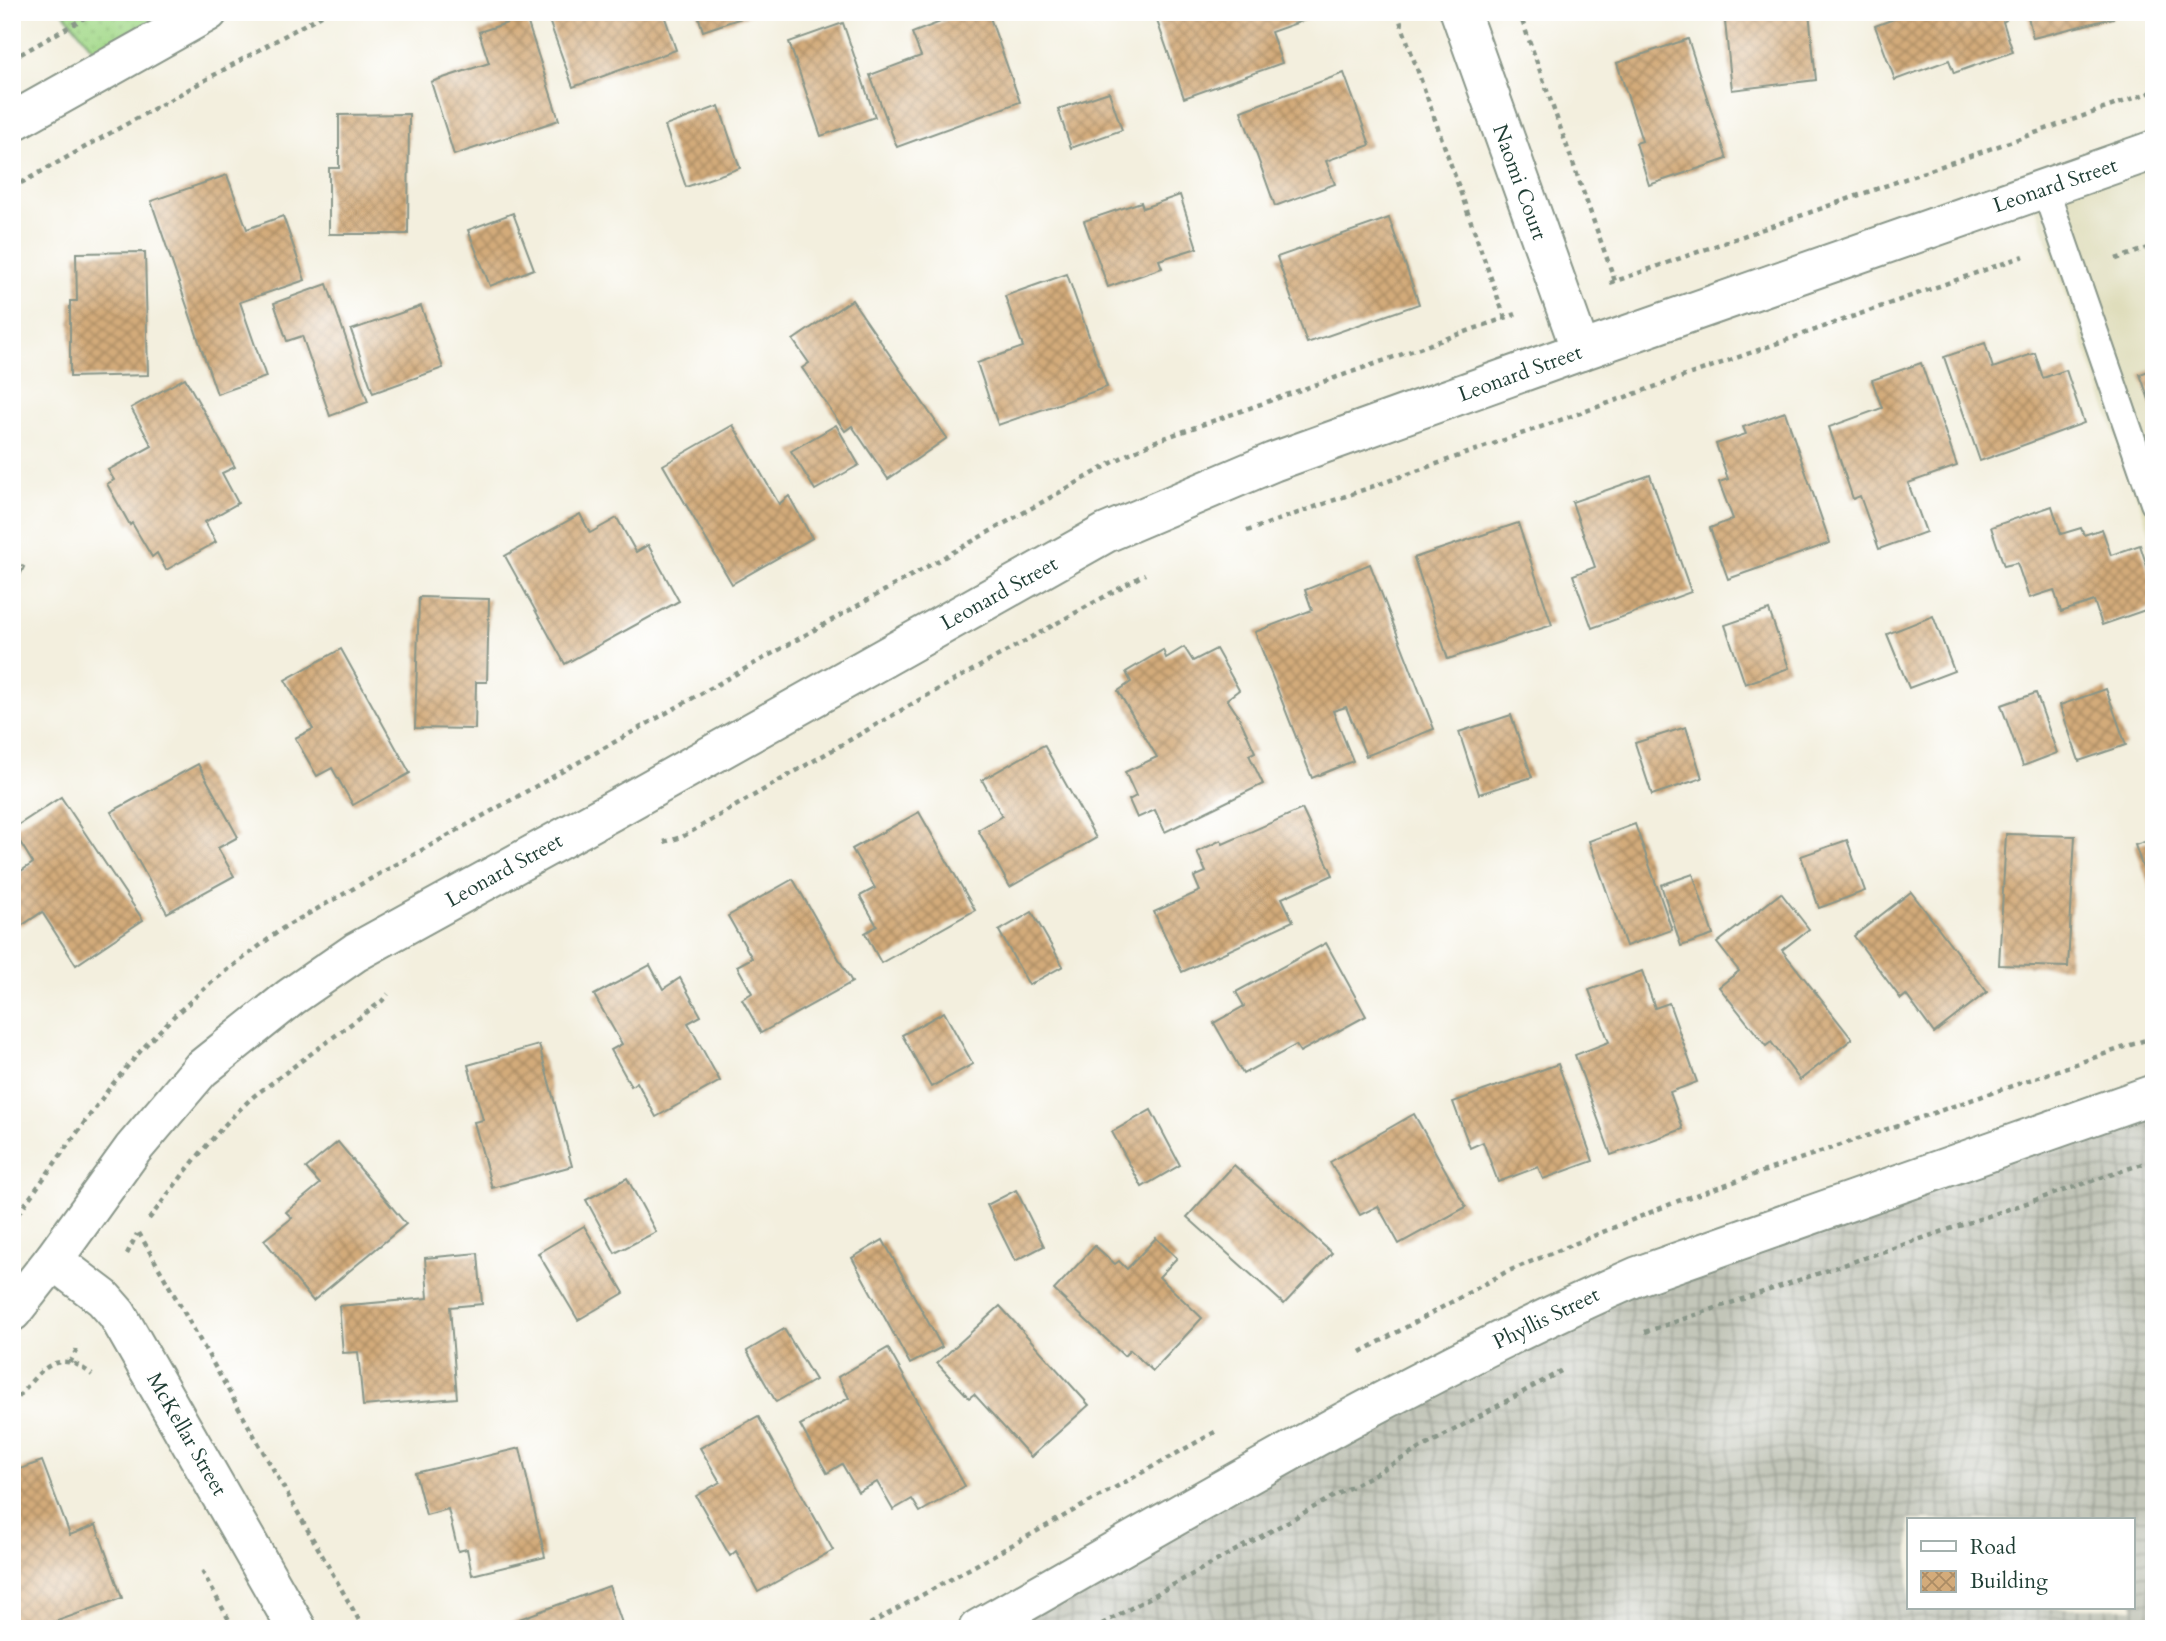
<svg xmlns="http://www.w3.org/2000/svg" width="2166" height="1641" font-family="Cardo,serif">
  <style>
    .built { fill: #dfddbb }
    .industrial { fill: url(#industrial-grid); fill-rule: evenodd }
    .park { fill: url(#park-dots); stroke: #618b5e; stroke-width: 2 }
    .building { fill: url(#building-cross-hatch) }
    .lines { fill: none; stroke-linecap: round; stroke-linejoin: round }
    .service-casing { stroke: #899689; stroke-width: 30 }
    .minor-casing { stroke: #899689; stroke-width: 42 }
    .path { stroke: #899689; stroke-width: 4.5; stroke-dasharray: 5 5; stroke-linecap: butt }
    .service { stroke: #fff; stroke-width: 26 }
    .minor { stroke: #fff; stroke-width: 38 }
    .labels { text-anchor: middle; stroke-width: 7; stroke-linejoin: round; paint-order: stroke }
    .street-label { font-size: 21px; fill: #1f3d34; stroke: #fff }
  </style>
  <defs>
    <pattern id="industrial-grid" width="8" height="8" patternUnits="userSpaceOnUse" patternTransform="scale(1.75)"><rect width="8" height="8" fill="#c3c6b9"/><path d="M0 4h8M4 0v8" fill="none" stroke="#9ea297"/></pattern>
    <pattern id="park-dots" width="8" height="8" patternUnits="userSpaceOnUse" patternTransform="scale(1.75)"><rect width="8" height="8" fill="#a3d989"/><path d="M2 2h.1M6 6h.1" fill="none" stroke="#8cbb77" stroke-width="1.8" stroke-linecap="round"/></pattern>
    <pattern id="building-cross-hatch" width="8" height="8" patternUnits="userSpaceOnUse" patternTransform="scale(1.75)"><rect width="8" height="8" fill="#d3ab7a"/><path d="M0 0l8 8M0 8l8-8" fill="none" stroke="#ab8c65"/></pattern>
  </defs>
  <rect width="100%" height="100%" fill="#fff"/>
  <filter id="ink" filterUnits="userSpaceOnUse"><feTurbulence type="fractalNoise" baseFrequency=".0143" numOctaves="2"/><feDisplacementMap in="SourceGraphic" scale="14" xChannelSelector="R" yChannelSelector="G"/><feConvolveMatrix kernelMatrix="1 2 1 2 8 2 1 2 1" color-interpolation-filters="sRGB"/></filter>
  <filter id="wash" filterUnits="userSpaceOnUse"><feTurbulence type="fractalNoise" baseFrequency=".00686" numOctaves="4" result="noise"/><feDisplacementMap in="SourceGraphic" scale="28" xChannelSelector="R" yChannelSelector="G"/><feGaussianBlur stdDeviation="1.57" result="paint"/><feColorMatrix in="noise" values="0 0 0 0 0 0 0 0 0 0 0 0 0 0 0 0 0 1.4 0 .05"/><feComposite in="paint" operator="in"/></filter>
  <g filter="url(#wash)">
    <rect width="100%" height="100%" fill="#f3efde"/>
    <path class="built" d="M 2154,150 L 2154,545 L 2031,194 Z"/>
    <path class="industrial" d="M 2154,1094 L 2154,1629 L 978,1629 L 1499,1341 ZM 1909,1520 L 2133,1520 L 2133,1608 L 1909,1608 Z"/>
    <path class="park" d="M 63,12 L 208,12 L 108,68 Z"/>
    <g id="blocks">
      <g class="building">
        <path d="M 546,12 L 663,12 L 676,50 L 573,87 Z"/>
        <path d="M 697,12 L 756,12 L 756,13 L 703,31 Z"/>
        <path d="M 966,12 L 988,12 L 1020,102 L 897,147 L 870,75 L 921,56 L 912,33 Z"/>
        <path d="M 1154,12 L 1325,12 L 1325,13 L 1271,32 L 1282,63 L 1184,98 Z"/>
        <path d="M 1724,12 L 1809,12 L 1816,80 L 1732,90 Z"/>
        <path d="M 1898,12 L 2003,12 L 2006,20 L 2003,22 L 2013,52 L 1954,73 L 1949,60 L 1895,80 L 1875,26 L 1899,17 Z"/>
        <path d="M 2027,12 L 2112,12 L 2113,18 L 2033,38 Z"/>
        <path d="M 526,17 L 559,120 L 454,155 L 431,82 L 489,63 L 479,32 Z"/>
        <path d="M 843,23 L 875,117 L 821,136 L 789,42 Z"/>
        <path d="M 1688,39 L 1727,159 L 1649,185 L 1636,143 L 1642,141 L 1617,63 Z"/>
        <path d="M 1344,73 L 1370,145 L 1326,161 L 1335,184 L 1275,206 L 1241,111 Z"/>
        <path d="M 1109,92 L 1122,130 L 1071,148 L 1058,109 Z"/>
        <path d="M 719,106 L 740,168 L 686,187 L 665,126 Z"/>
        <path d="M 409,114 L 408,234 L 329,234 L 329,168 L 339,168 L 339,115 Z"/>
        <path d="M 227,175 L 247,229 L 283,216 L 305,280 L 240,302 L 266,377 L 217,394 L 151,201 Z"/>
        <path d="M 1180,195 L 1197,248 L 1159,260 L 1162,268 L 1108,287 L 1084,221 L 1141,202 L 1143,208 Z"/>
        <path d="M 513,213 L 534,269 L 490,286 L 468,230 Z"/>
        <path d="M 1389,218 L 1419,304 L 1307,343 L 1277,257 Z"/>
        <path d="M 145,252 L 148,375 L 70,377 L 70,301 L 77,301 L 76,253 Z"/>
        <path d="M 1067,274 L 1107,387 L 998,425 L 977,363 L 1023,347 L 1005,296 Z"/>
        <path d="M 327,284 L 368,402 L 330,416 L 302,336 L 287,341 L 274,303 Z"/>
        <path d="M 852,300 L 947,438 L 888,479 L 852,426 L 845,431 L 802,368 L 809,363 L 793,340 Z"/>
        <path d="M 421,306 L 443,368 L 373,393 L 351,330 Z"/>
        <path d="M 1985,343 L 1993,368 L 2035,353 L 2043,378 L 2066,370 L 2084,423 L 1980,461 L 1944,357 Z"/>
        <path d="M 1921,363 L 1957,466 L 1908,483 L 1926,532 L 1879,549 L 1860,496 L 1853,499 L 1829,427 L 1882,408 L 1872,380 Z"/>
        <path d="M 2154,369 L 2154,411 L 2153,411 L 2140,374 Z"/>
        <path d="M 185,378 L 235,467 L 222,473 L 238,503 L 205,522 L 216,542 L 166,570 L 157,553 L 152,557 L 132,523 L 130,525 L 107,484 L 114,480 L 108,470 L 152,446 L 131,408 Z"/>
        <path d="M 1785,412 L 1830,543 L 1728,579 L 1710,528 L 1733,519 L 1719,482 L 1728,479 L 1716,444 L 1746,434 L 1743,427 Z"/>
        <path d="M 733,425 L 779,504 L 789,496 L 812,538 L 732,584 L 663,465 Z"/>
        <path d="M 836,425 L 859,465 L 815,490 L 791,451 Z"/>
        <path d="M 1650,475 L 1691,592 L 1592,628 L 1573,575 L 1595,567 L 1572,502 Z"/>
        <path d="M 2052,506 L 2061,534 L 2081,528 L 2084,535 L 2102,529 L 2111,555 L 2140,545 L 2154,588 L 2154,607 L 2102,625 L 2094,601 L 2061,612 L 2054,590 L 2029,598 L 2017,563 L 2004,566 L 1991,527 Z"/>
        <path d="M 580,514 L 590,533 L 617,518 L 636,552 L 648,545 L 679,601 L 565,664 L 505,556 Z"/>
        <path d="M 1518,523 L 1552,625 L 1448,659 L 1414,558 Z"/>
        <path d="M 12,561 L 24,567 L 12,592 Z"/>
        <path d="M 1370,564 L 1434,729 L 1366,756 L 1346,707 L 1333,711 L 1353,761 L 1312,778 L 1255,632 L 1312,610 L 1305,590 Z"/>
        <path d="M 419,597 L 489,599 L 487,682 L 476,682 L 475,729 L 415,728 Z"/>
        <path d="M 1769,610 L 1789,668 L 1745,684 L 1725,625 Z"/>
        <path d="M 1933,616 L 1954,671 L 1909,688 L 1887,634 Z"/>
        <path d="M 1184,647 L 1193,661 L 1216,649 L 1239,690 L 1227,699 L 1239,717 L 1255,752 L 1249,755 L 1263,784 L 1165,832 L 1155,810 L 1137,818 L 1129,800 L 1136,796 L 1125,772 L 1157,757 L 1118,691 L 1131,682 L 1126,672 L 1163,650 L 1166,658 Z"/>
        <path d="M 341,649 L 410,773 L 353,805 L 332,768 L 317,776 L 295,738 L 313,729 L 285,680 Z"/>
        <path d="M 2106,689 L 2126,745 L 2079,761 L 2060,705 Z"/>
        <path d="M 2036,693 L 2057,753 L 2023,766 L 2001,705 Z"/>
        <path d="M 1511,715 L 1532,777 L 1479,794 L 1459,732 Z"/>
        <path d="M 1686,727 L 1702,778 L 1652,795 L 1635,743 Z"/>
        <path d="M 1044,745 L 1096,838 L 1010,887 L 978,830 L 1002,816 L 982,780 Z"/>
        <path d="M 198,764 L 238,837 L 218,848 L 234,876 L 167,913 L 111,812 Z"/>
        <path d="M 2154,771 L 2154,795 L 2153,795 L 2146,774 Z"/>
        <path d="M 61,797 L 143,920 L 76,965 L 42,912 L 21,926 L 12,913 L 12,877 L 33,863 L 12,829 Z"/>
        <path d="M 1302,809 L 1333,875 L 1282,898 L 1293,921 L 1182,972 L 1154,912 L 1200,891 L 1194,877 L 1206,872 L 1197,852 L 1221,840 L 1223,844 Z"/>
        <path d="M 919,812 L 975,910 L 881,963 L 865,933 L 877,926 L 860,896 L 875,888 L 852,849 Z"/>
        <path d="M 1635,824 L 1672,930 L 1626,946 L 1589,841 Z"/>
        <path d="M 2006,834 L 2075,836 L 2068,967 L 1999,965 Z"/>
        <path d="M 2154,839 L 2154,898 L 2153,898 L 2135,845 Z"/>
        <path d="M 1847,840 L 1865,891 L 1819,908 L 1801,856 Z"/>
        <path d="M 1693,874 L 1713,935 L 1681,946 L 1661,885 Z"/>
        <path d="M 793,879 L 852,982 L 761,1033 L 742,999 L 752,993 L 737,966 L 752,958 L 728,916 Z"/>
        <path d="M 1911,892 L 1987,992 L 1934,1033 L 1906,995 L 1901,999 L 1854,936 Z"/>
        <path d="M 1781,893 L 1809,929 L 1782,950 L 1852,1039 L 1800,1080 L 1771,1042 L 1766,1046 L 1719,987 L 1739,971 L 1717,943 Z"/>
        <path d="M 1032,912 L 1063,966 L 1029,985 L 999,931 Z"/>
        <path d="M 1326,943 L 1366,1016 L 1300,1052 L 1296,1045 L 1243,1074 L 1214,1023 L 1244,1006 L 1236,992 Z"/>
        <path d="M 650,965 L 663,989 L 680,978 L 701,1016 L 688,1023 L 720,1081 L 656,1117 L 637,1082 L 631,1086 L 611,1050 L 622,1044 L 594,995 Z"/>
        <path d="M 1642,971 L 1655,1008 L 1669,1003 L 1697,1082 L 1670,1092 L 1683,1129 L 1611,1155 L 1575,1055 L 1609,1042 L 1589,990 Z"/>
        <path d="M 944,1012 L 973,1064 L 931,1087 L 902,1035 Z"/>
        <path d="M 539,1045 L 572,1166 L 492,1188 L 474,1122 L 483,1120 L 468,1065 Z"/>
        <path d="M 1558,1064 L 1593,1161 L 1543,1179 L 1538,1167 L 1498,1182 L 1483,1142 L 1470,1148 L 1453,1102 Z"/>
        <path d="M 1151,1110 L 1180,1165 L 1142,1187 L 1112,1132 Z"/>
        <path d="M 1414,1114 L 1466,1207 L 1399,1244 L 1378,1206 L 1360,1215 L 1330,1162 Z"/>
        <path d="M 338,1142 L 406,1224 L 313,1301 L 264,1240 L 292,1218 L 286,1212 L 320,1184 L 306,1168 Z"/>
        <path d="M 1234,1165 L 1332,1253 L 1284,1304 L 1187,1217 Z"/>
        <path d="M 627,1178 L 656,1232 L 615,1253 L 586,1200 Z"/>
        <path d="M 1016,1190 L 1044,1246 L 1015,1261 L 987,1205 Z"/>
        <path d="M 584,1226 L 624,1293 L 578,1320 L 538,1253 Z"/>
        <path d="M 1156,1238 L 1177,1258 L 1159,1277 L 1202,1318 L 1153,1371 L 1130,1350 L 1124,1356 L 1054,1290 L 1095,1246 L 1115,1264 L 1119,1261 L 1127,1269 Z"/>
        <path d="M 883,1240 L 942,1347 L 910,1364 L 852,1258 Z"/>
        <path d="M 478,1253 L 482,1304 L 450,1307 L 457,1398 L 363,1406 L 358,1352 L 343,1353 L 339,1306 L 428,1298 L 425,1258 Z"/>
        <path d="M 1000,1306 L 1089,1405 L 1031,1457 L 974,1394 L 969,1398 L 937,1363 Z"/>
        <path d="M 784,1329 L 815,1380 L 776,1402 L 747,1351 Z"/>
        <path d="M 888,1348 L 965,1486 L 920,1512 L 912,1499 L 893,1510 L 877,1482 L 858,1492 L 842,1464 L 827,1473 L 800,1425 L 849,1398 L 838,1377 Z"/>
        <path d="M 758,1416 L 833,1550 L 758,1592 L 736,1551 L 730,1556 L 696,1496 L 720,1482 L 700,1448 Z"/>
        <path d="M 520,1448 L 545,1557 L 472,1575 L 467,1549 L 458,1551 L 448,1509 L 426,1515 L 415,1473 Z"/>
        <path d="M 42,1461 L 70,1535 L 96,1525 L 122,1598 L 35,1629 L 12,1629 L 12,1472 Z"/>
        <path d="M 609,1586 L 624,1629 L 504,1629 L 503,1625 Z"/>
      </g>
    </g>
  </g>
  <g filter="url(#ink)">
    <use href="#blocks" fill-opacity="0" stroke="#899689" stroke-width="2"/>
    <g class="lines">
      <defs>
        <path id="service" d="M 2045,189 L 2154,503"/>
        <g id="minor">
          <path d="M 1460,12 L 1581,351"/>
          <path d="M 12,122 L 208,12"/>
          <path d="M 53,1260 L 103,1298 L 117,1314 L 297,1629"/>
          <path d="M 12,1312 L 53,1260 L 133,1149 L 201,1069 L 291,997 L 356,952 L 610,812 L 1106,533 L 1273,462 L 1581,351 L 2154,150"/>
          <path d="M 978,1629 C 1195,1506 1410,1376 1638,1276 L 2154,1094"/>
        </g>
      </defs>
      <use href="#service" class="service-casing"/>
      <use href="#minor" class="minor-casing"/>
      <g class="path">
        <path d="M 1397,12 L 1505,318"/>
        <path d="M 1519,12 L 1615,281"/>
        <path d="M 12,59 L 95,12"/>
        <path d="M 12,188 L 327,12"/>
        <path d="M 2116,259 L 2154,246"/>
        <path d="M 1610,283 L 2154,91"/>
        <path d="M 1247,531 L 2024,256"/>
        <path d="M 664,842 L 682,837 L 912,704 L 1145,574"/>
        <path d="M 149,1219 C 182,1176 214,1132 254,1096 L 382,1001 L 388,994"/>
        <path d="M 12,1222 L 111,1086 L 143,1048 L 174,1016 L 212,982 L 283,928 L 1128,454 L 1156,441 L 1516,314"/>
        <path d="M 139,1233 L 364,1629"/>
        <path d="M 127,1254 L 137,1234"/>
        <path d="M 1645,1332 L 2154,1160"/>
        <path d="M 1361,1352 L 1506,1272 L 1678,1201 L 2154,1037"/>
        <path d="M 70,1363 L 79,1345"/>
        <path d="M 12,1405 C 35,1378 54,1342 92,1375"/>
        <path d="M 202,1571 L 234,1629"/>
        <path d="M 861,1629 L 1215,1432"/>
        <path d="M 1093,1629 L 1561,1371"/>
      </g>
      <use href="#service" class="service"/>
      <use href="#minor" class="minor"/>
    </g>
  </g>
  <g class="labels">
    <g class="street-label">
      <text transform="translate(1520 182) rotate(70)" y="7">Naomi Court</text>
      <text transform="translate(2055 185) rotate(-19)" y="7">Leonard Street</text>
      <text transform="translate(1520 373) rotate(-20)" y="7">Leonard Street</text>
      <text transform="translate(999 593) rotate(-29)" y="7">Leonard Street</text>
      <text transform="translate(504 870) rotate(-29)" y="7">Leonard Street</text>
      <text transform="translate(1546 1318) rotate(-26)" y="7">Phyllis Street</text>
      <text transform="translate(187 1434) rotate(60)" y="7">McKellar Street</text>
    </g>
  </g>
  <rect width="2166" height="1641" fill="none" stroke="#fff" stroke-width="42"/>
  <rect x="1907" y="1518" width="228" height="91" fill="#ffffff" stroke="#a5b1ae" stroke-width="2"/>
  <rect x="1921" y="1541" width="35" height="10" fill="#ffffff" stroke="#a5b1ae" stroke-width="2"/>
  <text x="1970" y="1554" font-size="21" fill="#1f3d34">Road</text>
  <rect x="1921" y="1571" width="35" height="21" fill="url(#building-cross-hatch)" stroke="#a5b1ae" stroke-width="2"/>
  <text x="1970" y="1588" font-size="21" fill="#1f3d34">Building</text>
</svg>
